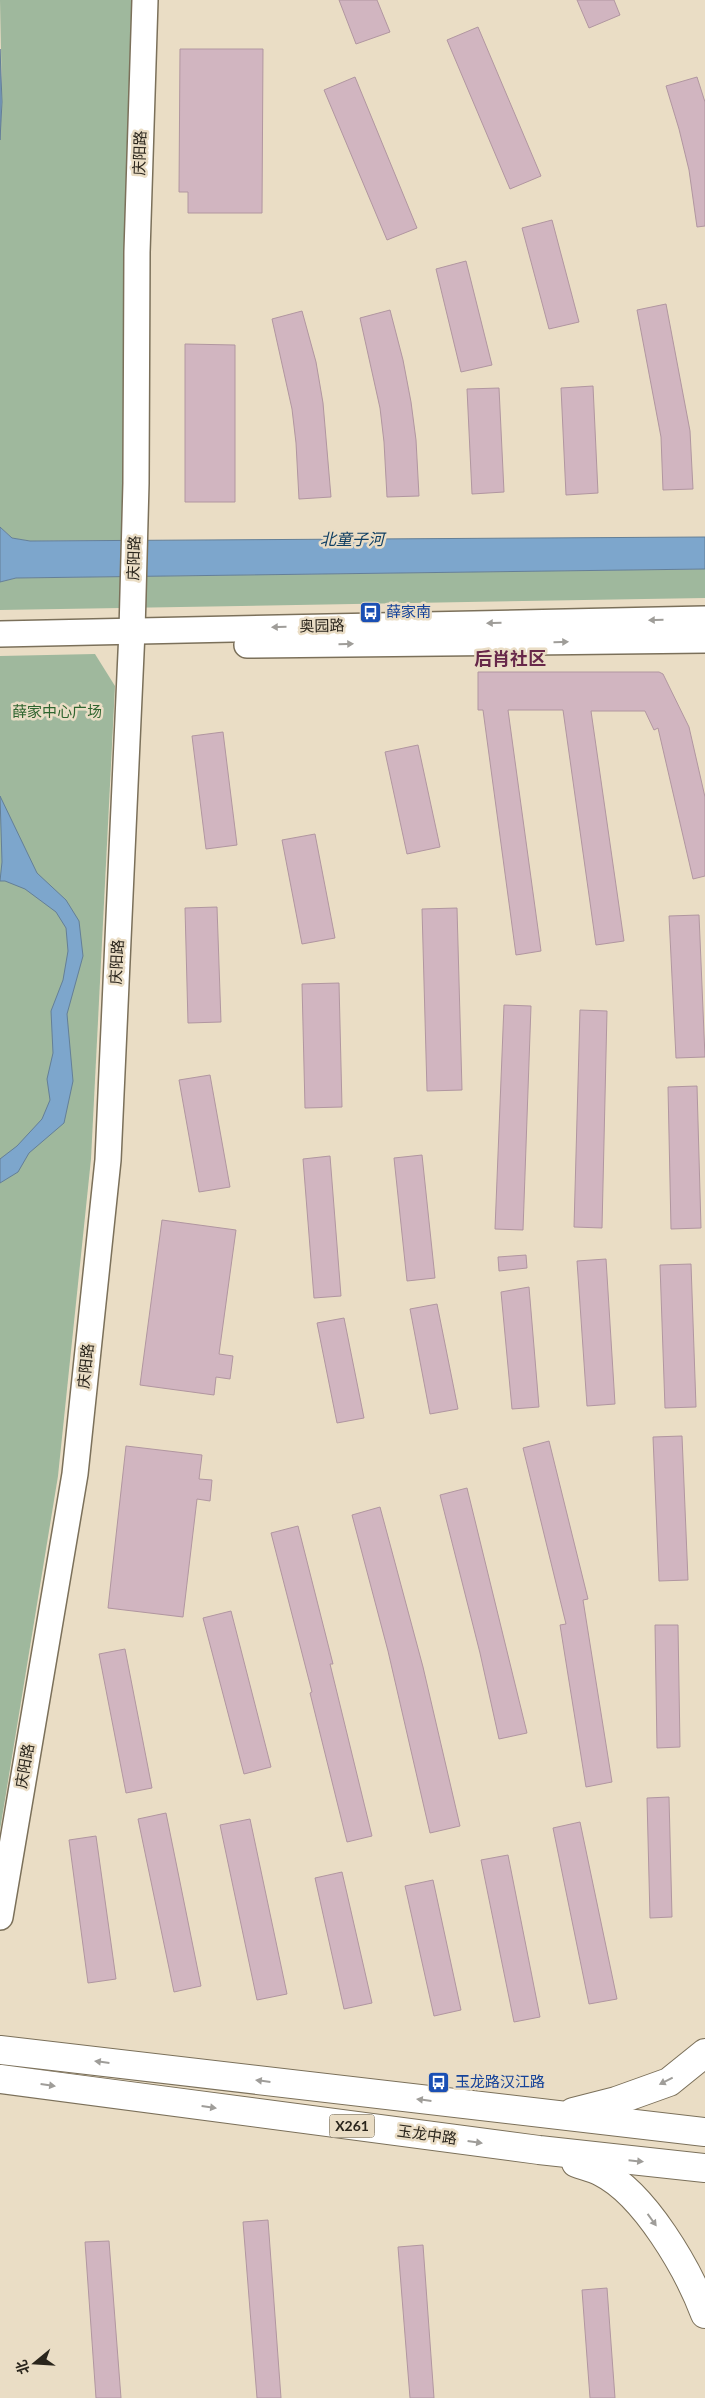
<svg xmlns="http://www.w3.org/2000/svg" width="705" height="2398" font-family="Lato,'Noto Sans SC',sans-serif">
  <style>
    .green { fill: #9fb89d }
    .water { fill: #7da6cc; stroke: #647f97 }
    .building { fill: #d1b5c0; stroke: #b196a0 }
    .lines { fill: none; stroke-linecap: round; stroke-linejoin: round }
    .minor-casing { stroke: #7b705a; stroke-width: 28 }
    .major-casing { stroke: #7b705a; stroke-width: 30 }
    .minor { stroke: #fff; stroke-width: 25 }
    .major { stroke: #fff; stroke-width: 28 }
    .oneway { fill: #9f9d99 }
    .labels { text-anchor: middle; stroke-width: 5; stroke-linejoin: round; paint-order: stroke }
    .shield { fill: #eaddc5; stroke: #645c4f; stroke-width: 1 }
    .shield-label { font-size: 14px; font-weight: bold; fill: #2a251c }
    .street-label { font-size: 15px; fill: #2a251c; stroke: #eaddc5 }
    .transit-label { font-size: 15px; fill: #164399; stroke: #eaddc5; text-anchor: start }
    .park-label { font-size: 15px; fill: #2f652f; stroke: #eaddc5 }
    .water-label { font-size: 16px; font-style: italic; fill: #0e3e63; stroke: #eaddc5 }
    .quarter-label { font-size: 18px; font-weight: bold; fill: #672749; stroke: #eaddc5 }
  </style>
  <rect width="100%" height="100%" fill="#eaddc5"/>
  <g class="green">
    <path d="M 0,0 L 132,0 L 122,540 L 30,541 L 12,538 L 0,527 L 0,140 L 2,102 Z"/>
    <path d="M 705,569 L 705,598 L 0,610 L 0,582 L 16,578 Z"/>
    <path d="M 95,654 L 115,686 L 91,1159 L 58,1476 L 0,1830 L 0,656 Z"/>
  </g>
  <g class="water">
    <path d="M 0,49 L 2,102 L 0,140 Z"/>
    <path d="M 0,527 L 12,538 L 30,541 L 705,537 L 705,569 L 16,578 L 0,582 Z"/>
    <path d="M 0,796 L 37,873 L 66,900 L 79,921 L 83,956 L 67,1014 L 73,1081 L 64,1123 L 29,1153 L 18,1172 L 0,1183 L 0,1159 L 17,1146 L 42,1119 L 50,1100 L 47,1079 L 53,1053 L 51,1011 L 63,980 L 68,951 L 66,928 L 56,912 L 25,889 L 5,881 L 0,881 L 2,862 Z"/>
  </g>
  <g class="building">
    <path d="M 339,0 L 377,0 L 390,32 L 356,44 Z"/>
    <path d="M 577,0 L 614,0 L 620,15 L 589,28 Z"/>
    <path d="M 478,27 L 541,176 L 510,189 L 447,40 Z"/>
    <path d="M 180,49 L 263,49 L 262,213 L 188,213 L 188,192 L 179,192 Z"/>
    <path d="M 355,77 L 417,228 L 387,240 L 324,90 Z"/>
    <path d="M 697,77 L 705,102 L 705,226 L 697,227 L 689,170 L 679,129 L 666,86 Z"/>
    <path d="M 552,220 L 579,322 L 549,329 L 522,228 Z"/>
    <path d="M 466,261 L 492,365 L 461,372 L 436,269 Z"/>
    <path d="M 666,304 L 690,431 L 693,489 L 663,490 L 661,437 L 637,310 Z"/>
    <path d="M 390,310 L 403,360 L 411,402 L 416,440 L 419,496 L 387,497 L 384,442 L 380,408 L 360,318 Z"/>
    <path d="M 302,311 L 316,362 L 323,403 L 331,497 L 299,499 L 296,443 L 292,409 L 272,319 Z"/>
    <path d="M 185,344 L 235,345 L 235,502 L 185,502 Z"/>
    <path d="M 593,386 L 598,493 L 566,495 L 561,388 Z"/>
    <path d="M 499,388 L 504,492 L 472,494 L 467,389 Z"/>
    <path d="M 478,672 L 659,672 L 663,674 L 689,727 L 705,797 L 705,876 L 693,879 L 658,728 L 654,730 L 645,711 L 591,711 L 624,941 L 596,945 L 563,710 L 508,710 L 541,951 L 516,955 L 483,710 L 478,710 Z"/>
    <path d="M 223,732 L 237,845 L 206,849 L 192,736 Z"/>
    <path d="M 418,745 L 440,847 L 407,854 L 385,752 Z"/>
    <path d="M 315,834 L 335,938 L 302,944 L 282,840 Z"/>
    <path d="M 217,907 L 221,1022 L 188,1023 L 185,908 Z"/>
    <path d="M 457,908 L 462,1090 L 427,1091 L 422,909 Z"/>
    <path d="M 699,915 L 705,1057 L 676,1058 L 669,916 Z"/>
    <path d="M 339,983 L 342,1107 L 305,1108 L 302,984 Z"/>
    <path d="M 504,1005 L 531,1006 L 523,1230 L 495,1229 Z"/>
    <path d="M 580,1010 L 607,1011 L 602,1228 L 574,1227 Z"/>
    <path d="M 210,1075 L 230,1187 L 199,1192 L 179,1080 Z"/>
    <path d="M 697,1086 L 701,1228 L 671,1229 L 668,1087 Z"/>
    <path d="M 422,1155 L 435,1278 L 407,1281 L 394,1158 Z"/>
    <path d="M 330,1156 L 341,1296 L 314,1298 L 303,1159 Z"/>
    <path d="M 162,1220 L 236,1230 L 219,1354 L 233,1356 L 230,1379 L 216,1377 L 214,1395 L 140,1385 Z"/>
    <path d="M 526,1255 L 527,1268 L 499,1271 L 498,1257 Z"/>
    <path d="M 606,1259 L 615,1404 L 587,1406 L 577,1261 Z"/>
    <path d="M 691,1264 L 696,1407 L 665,1408 L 660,1265 Z"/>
    <path d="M 529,1287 L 539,1407 L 512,1409 L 501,1292 Z"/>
    <path d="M 437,1304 L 458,1409 L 430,1414 L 410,1309 Z"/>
    <path d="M 344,1318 L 364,1418 L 337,1423 L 317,1323 Z"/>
    <path d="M 682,1436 L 688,1580 L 659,1581 L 653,1437 Z"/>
    <path d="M 549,1441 L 588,1599 L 583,1600 L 612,1782 L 586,1787 L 560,1625 L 566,1624 L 523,1448 Z"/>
    <path d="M 126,1446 L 202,1455 L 199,1479 L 212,1480 L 210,1501 L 197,1499 L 183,1617 L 108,1608 Z"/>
    <path d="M 467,1488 L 527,1733 L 499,1739 L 480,1653 L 440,1495 Z"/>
    <path d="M 380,1507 L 423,1667 L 460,1826 L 430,1833 L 388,1651 L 352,1515 Z"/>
    <path d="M 298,1526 L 333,1664 L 330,1664 L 372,1836 L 347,1842 L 310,1693 L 312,1692 L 271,1533 Z"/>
    <path d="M 231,1611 L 271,1767 L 244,1774 L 203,1618 Z"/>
    <path d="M 655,1625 L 678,1625 L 680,1747 L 657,1748 Z"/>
    <path d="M 125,1649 L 152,1788 L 126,1793 L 99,1654 Z"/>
    <path d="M 669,1797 L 672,1917 L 650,1918 L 647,1798 Z"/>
    <path d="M 166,1813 L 201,1986 L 174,1992 L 138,1819 Z"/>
    <path d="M 250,1819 L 287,1994 L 257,2000 L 220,1825 Z"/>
    <path d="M 580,1822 L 617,1999 L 589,2004 L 553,1828 Z"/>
    <path d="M 96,1836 L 116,1979 L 88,1983 L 69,1840 Z"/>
    <path d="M 508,1855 L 540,2017 L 514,2022 L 481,1860 Z"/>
    <path d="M 342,1872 L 372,2003 L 344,2009 L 315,1878 Z"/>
    <path d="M 433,1880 L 461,2010 L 434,2016 L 405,1886 Z"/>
    <path d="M 268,2220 L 281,2398 L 257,2398 L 243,2222 Z"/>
    <path d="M 109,2241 L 121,2398 L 96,2398 L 85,2242 Z"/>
    <path d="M 423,2245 L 434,2398 L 410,2398 L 398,2247 Z"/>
    <path d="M 607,2288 L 615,2398 L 590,2398 L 582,2290 Z"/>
  </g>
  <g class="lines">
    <defs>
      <g id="minor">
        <path d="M 0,634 L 705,619"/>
        <path d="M 247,645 L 705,640"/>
        <path d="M 0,1917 L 75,1474 L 108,1160 L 132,631 L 136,483 L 137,252 L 145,0"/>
      </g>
      <g id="major">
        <path d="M 0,2050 L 705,2132"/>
        <path d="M 0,2079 L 539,2150 L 705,2168"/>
        <path d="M 573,2112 L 616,2101 L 669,2082 L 705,2053"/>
        <path d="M 576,2163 C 584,2166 593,2168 601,2172 C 645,2194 688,2269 705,2314"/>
      </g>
    </defs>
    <use href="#minor" class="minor-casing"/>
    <use href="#major" class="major-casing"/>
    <use href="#minor" class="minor"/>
    <use href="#major" class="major"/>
  </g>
  <defs><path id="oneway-solid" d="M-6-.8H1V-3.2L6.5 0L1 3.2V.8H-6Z" transform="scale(1.25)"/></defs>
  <g class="oneway">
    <use href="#oneway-solid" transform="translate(656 620) rotate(179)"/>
    <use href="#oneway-solid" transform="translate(494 623) rotate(179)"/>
    <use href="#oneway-solid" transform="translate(279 627) rotate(179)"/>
    <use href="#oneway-solid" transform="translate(561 642) rotate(-1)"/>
    <use href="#oneway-solid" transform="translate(346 644) rotate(-1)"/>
    <use href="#oneway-solid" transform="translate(102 2062) rotate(-173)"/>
    <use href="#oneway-solid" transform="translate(263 2081) rotate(-173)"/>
    <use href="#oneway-solid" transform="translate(666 2081) rotate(153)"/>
    <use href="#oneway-solid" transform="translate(48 2085) rotate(8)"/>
    <use href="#oneway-solid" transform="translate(424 2100) rotate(-173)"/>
    <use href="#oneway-solid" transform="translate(209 2107) rotate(8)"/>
    <use href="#oneway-solid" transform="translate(475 2142) rotate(8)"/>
    <use href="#oneway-solid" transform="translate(636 2161) rotate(6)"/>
    <use href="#oneway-solid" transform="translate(652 2220) rotate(54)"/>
  </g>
  <defs>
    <symbol id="bus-square" viewBox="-11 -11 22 22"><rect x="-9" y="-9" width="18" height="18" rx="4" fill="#1a4fb4" stroke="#eaddc5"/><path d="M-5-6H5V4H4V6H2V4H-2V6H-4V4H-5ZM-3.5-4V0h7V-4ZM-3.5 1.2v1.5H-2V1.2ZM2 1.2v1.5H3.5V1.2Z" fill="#fff"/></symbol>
  </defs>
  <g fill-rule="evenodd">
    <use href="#bus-square" x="358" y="600" width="25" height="25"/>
    <use href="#bus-square" x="426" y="2070" width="25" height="25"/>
  </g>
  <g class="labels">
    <rect class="shield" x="329.5" y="2114.5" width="45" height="23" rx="4"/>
    <g class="shield-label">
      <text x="352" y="2131">X261</text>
    </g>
    <g class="street-label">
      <text transform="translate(140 153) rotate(-88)" y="5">庆阳路</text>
      <text transform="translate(134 558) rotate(-88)" y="5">庆阳路</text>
      <text transform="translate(322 626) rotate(-1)" y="5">奥园路</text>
      <text transform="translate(117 962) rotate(-87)" y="5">庆阳路</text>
      <text transform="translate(86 1366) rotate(-84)" y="5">庆阳路</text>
      <text transform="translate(25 1766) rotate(-80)" y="5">庆阳路</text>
      <text transform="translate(427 2135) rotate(8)" y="5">玉龙中路</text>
    </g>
    <g class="transit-label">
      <text x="386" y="617">薛家南</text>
      <text x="455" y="2087">玉龙路汉江路</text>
    </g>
    <g class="park-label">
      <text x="57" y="717">薛家中心广场</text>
    </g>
    <g class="water-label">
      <text x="352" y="545">北童子河</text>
    </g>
    <g class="quarter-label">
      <text x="510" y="665">后肖社区</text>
    </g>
  </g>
  <g transform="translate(35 2363) rotate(252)" stroke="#eaddc5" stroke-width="4" paint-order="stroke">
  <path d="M0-4L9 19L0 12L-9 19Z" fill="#2a251c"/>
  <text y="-8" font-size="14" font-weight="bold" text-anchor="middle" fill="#2a251c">北</text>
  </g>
</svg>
